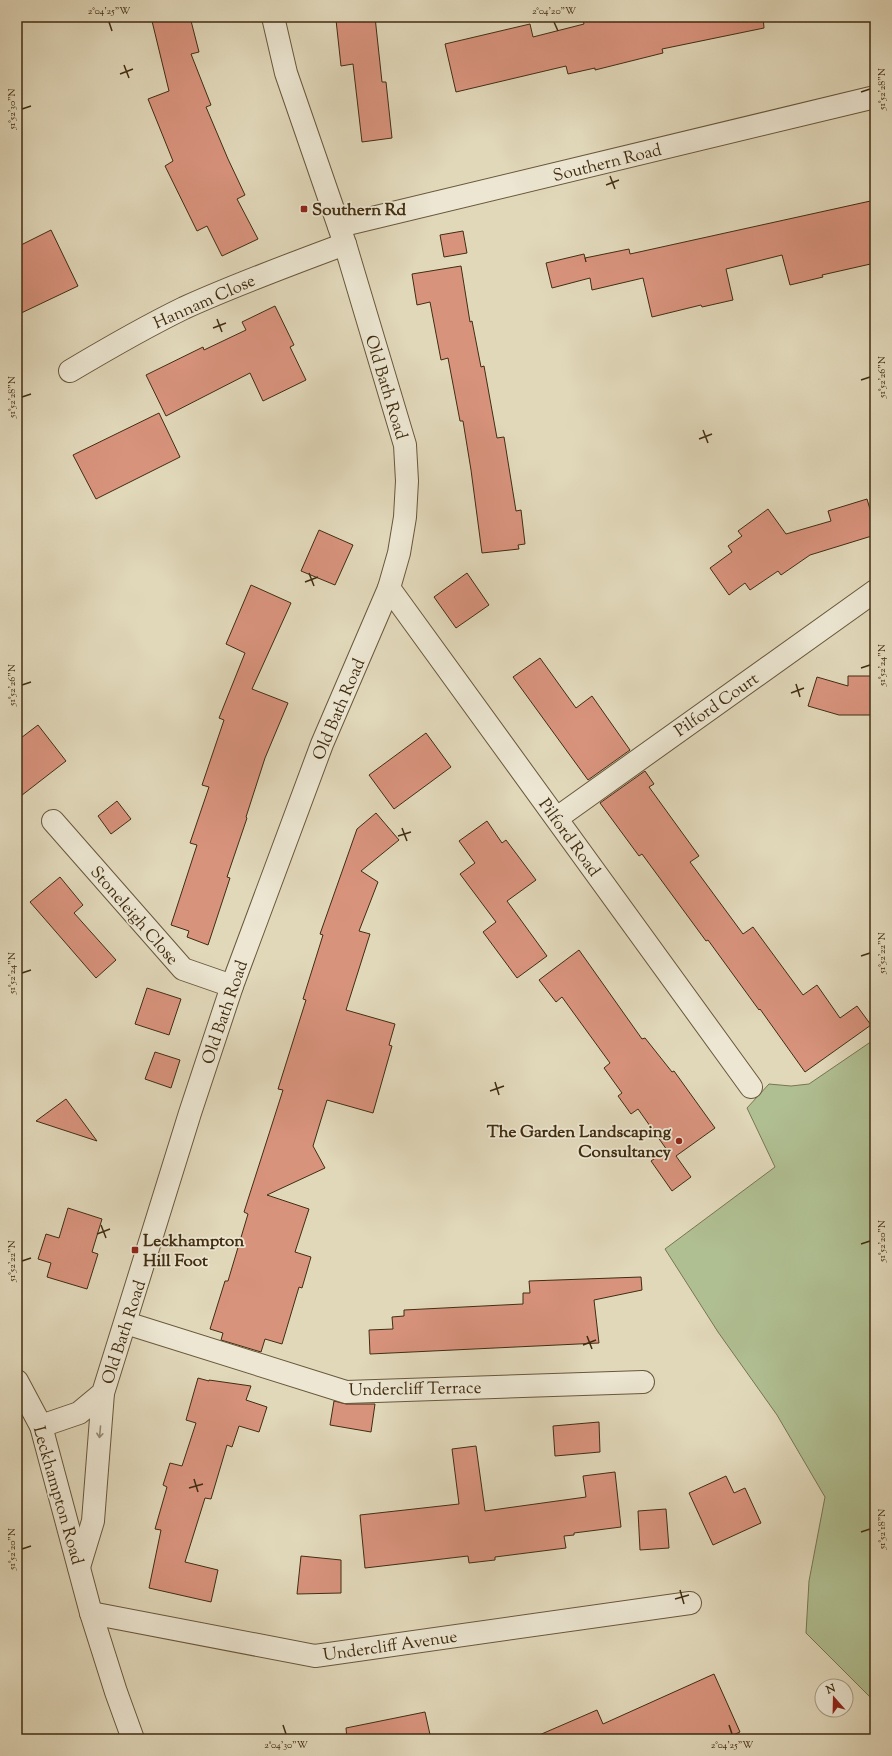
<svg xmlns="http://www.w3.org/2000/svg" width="892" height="1756" viewBox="0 0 892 1756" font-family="'Sorts Mill Goudy',serif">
  <rect width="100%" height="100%" fill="#e1d8ba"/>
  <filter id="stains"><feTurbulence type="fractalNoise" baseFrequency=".005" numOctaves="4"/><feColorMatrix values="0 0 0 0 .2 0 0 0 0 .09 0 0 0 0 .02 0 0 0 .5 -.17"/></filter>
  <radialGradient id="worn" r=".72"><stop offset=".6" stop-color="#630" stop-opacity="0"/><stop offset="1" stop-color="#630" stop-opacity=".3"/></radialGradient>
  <path fill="#b0bf92" stroke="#787652" d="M875,1039V1702L806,1633L809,1581L825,1497L777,1415L718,1332L665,1249L775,1167L747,1108L769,1084L791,1086L809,1084Z"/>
  <g fill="#d8937d" stroke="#412d11">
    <path d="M151,17H190L199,52L191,54L211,105L206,107L228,159L245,195L237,199L258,239L222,256L207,226L197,231L165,166L173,161L148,99L169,91Z"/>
    <path d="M362,17H375L382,82H386L392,138L362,142L353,64L341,66L336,20Z"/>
    <path d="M582,17H763L764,28L662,49L663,53L595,70V68L568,74L566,66L456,92L445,44L530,24L533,37L584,24Z"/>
    <path d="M875,200V263L822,275L823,277L790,285L782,255L726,269L733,300L702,307L701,305L652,317L643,278L592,290L590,278L552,288L546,263L584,254L586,262L585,258L629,249L630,254Z"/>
    <path d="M51,230L78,286L17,315V247Z"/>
    <path d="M463,231L467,253L444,257L440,235Z"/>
    <path d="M461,266L470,322L472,321L481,367L484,366L497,438L504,437L516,511L521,510L525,544L518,545L519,549L482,553L471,470L463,421H460L448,358L441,360L430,302L417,305L412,274Z"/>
    <path d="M275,306L294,345L290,347L306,380L263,401L250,373L166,416L146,375L203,347L204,350L246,330L242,322Z"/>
    <path d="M159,413L180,457L96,499L73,455Z"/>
    <path d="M867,499L875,526V535L810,555L781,575L778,571L750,590L745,583L729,595L710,568L732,552L728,546L742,536L738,531L768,509L786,534L831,521L828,511Z"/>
    <path d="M319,530L353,545L335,585L301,571Z"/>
    <path d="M467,573L489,605L456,628L434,597Z"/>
    <path d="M251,585L291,603L252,689L288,703L265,758L246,817L247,818L227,877L230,878L208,945L187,937L189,931L171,925L197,845L190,843L209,787L202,785L224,720L219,718L245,653L226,644Z"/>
    <path d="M540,658L576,708L592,696L630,750L588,780L513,677Z"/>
    <path d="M848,676H875V715H839L808,706L817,677L848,686Z"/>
    <path d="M38,725L66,761L17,799V741Z"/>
    <path d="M426,733L451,767L394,809L369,775Z"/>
    <path d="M645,771L654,784L649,787L699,856L690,862L743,934L753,927L803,995L817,985L840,1018L857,1006L871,1025L805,1072L760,1009L759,1010L708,940L706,941L642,854L639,856L600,803Z"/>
    <path d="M117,801L131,819L111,834L98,816Z"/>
    <path d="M376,813L399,840L361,871L378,882L359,931L370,934L346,1010L395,1024L389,1045L392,1046L373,1113L327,1100L313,1146L325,1168L267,1195L309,1209L295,1252L311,1257L302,1288L299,1287L282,1344L265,1339L261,1352L221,1340L223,1333L210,1329L225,1281H228L248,1214L244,1212L283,1090L278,1089L306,1000L303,999L323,935L320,934L357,829Z"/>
    <path d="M487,821L502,843L506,840L536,880L507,901L547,956L517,978L483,932L496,922L460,874L475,863L459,841Z"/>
    <path d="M60,877L83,905L74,913L116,960L96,978L30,902Z"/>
    <path d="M579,950L642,1039L645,1038L672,1072L674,1071L715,1128L676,1156L691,1177L672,1191L651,1161L667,1150L638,1109L631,1114L618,1096L622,1093L604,1068L610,1063L562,997L556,1002L539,980Z"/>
    <path d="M147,988L181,999L169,1035L135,1024Z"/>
    <path d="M155,1052L180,1060L171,1088L145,1079Z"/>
    <path d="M66,1099L97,1141L36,1121Z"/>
    <path d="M68,1208L102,1219L92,1252L98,1254L87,1289L47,1277L51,1263L38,1259L46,1234L59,1238Z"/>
    <path d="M641,1277L642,1290L594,1300L599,1343L370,1354L369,1330L393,1329L392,1317L404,1316V1310L523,1304V1293H530L529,1281Z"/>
    <path d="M198,1378L209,1381V1380L251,1386L246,1400L267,1407L259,1432L239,1426L232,1447L227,1445L211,1499L205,1498L185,1562L218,1570L211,1602L149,1588L161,1530L155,1529L167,1487L163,1485L170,1463L182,1466L196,1423L186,1420Z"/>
    <path d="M334,1401L346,1404H375L371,1432L330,1425Z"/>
    <path d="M599,1422L600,1452L555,1456L553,1426Z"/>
    <path d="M476,1446L485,1511L586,1497L583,1476L615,1472L621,1527L574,1533V1535L564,1536L566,1548L495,1557V1560L469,1563L468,1556L365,1568L360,1515L459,1504L452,1449Z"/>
    <path d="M726,1476L734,1493L745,1488L761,1523L713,1545L689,1493Z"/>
    <path d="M666,1509L669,1548L640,1550L638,1511Z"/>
    <path d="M301,1556L341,1560V1593L297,1594Z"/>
    <path d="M714,1674L740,1732L724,1739H530L597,1710L603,1724Z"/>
    <path d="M425,1712L431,1739H347L346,1728Z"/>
  </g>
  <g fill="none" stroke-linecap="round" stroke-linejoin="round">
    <defs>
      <g id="minor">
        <path d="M339,226L875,97"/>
        <path d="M70,371C107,349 145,327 184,308C237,284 291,264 345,244"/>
        <path d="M389,588L751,1087"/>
        <path d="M557,818L875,591"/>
        <path d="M53,821L183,969L232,986"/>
        <path d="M126,1323L346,1392L643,1382"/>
        <path d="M91,1613L315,1656L690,1603"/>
      </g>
      <g id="tertiary">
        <path d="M17,1381L41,1426L91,1613L116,1692L133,1739"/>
        <path d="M41,1426L79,1413L103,1393L190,1113L232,986L322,744L389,588L399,553L405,517L407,481L405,445L345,244L286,73L273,17"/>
        <path d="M79,1567L93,1521L103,1393"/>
      </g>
    </defs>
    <use href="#minor" stroke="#69583b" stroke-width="24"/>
    <use href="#tertiary" stroke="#69583b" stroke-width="24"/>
    <use href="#minor" stroke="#ece6d2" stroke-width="22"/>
    <use href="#tertiary" stroke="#ece6d2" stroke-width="22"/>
  </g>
  <defs><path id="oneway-shaft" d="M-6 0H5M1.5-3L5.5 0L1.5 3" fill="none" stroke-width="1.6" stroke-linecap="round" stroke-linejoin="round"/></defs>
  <use stroke="#968a72" href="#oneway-shaft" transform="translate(100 1432) rotate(95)"/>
  <path fill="none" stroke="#412d11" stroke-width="1.5" d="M109,22L112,31M554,22L558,31M124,65L129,78M120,74L133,69M861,92L870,89M22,109L31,106M610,176L615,189M606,185L619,180M217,319L222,332M213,328L226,323M861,380L870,377M22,397L31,394M703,430L708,443M699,439L712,434M309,573L314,586M305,582L318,577M861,668L870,665M796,684L800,697M22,685L31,682M791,693L804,688M402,828L407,841M398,836L411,832M861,956L870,953M22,973L31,970M495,1082L499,1095M490,1091L504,1086M101,1225L106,1238M97,1234L110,1229M861,1244L870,1241M22,1261L31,1258M587,1336L592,1349M583,1345L596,1340M194,1479L198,1492M189,1488L203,1484M861,1532L870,1529M22,1549L31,1546M680,1590L684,1604M675,1599L689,1595M283,1725L286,1734M729,1725L732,1734"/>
  <g fill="#8f2418" stroke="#ece6d2" stroke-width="1.5">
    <rect x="300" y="205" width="8" height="8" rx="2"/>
    <circle cx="679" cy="1141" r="4"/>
    <rect x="131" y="1246" width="8" height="8" rx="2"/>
  </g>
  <g text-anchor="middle" stroke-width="3.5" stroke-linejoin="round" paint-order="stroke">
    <g font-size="17" fill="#412d11" stroke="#ece6d2">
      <text transform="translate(607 162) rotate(-14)" y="6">Southern Road</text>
      <text transform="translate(204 301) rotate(-24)" y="6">Hannam Close</text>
      <text transform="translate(387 387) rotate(73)" y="6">Old Bath Road</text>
      <text transform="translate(716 704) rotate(-35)" y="6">Pilford Court</text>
      <text transform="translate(338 709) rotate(-67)" y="6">Old Bath Road</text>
      <text transform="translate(570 837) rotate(54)" y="6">Pilford Road</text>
      <text transform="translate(135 915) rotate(49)" y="6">Stoneleigh Close</text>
      <text transform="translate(224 1012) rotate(-71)" y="6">Old Bath Road</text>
      <text transform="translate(123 1332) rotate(-72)" y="6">Old Bath Road</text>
      <text transform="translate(415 1388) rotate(-1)" y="6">Undercliff Terrace</text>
      <text transform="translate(59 1495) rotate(74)" y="6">Leckhampton Road</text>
      <text transform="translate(390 1645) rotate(-8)" y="6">Undercliff Avenue</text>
    </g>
    <g font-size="17" font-weight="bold" fill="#412d11" stroke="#ece6d2" text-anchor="start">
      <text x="312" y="215">Southern Rd</text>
      <text x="671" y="1137" text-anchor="end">The Garden Landscaping<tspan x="671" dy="20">Consultancy</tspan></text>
      <text x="143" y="1246">Leckhampton<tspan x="143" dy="20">Hill Foot</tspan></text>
    </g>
  </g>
  <rect width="892" height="1756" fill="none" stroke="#e1d8ba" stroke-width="44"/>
  <g transform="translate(834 1698) rotate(340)"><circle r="19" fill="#ece6d2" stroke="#a89c85"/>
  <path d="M0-3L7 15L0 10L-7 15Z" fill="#8f2418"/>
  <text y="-6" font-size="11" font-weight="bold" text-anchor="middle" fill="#412d11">N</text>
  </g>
  <rect x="22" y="22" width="848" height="1712" fill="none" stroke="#412d11" stroke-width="1.5"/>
  <g font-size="10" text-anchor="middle" fill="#412d11">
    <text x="109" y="14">2°04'25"W</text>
    <text x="554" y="14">2°04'20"W</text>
    <text transform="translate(881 89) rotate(-90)" y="4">51°52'28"N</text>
    <text transform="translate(11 109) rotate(-90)" y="4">51°52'30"N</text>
    <text transform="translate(881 377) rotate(-90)" y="4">51°52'26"N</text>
    <text transform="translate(11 397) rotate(-90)" y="4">51°52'28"N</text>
    <text transform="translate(881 665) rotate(-90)" y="4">51°52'24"N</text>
    <text transform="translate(11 685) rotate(-90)" y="4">51°52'26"N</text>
    <text transform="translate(881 953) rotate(-90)" y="4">51°52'22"N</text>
    <text transform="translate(11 973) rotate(-90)" y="4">51°52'24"N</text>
    <text transform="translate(881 1241) rotate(-90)" y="4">51°52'20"N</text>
    <text transform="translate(11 1261) rotate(-90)" y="4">51°52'22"N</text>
    <text transform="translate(881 1529) rotate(-90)" y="4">51°52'18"N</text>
    <text transform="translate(11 1549) rotate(-90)" y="4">51°52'20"N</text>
    <text x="286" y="1748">2°04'30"W</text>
    <text x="732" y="1748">2°04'25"W</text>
  </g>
  <rect width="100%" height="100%" filter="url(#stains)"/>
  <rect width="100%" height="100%" fill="url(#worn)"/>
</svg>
